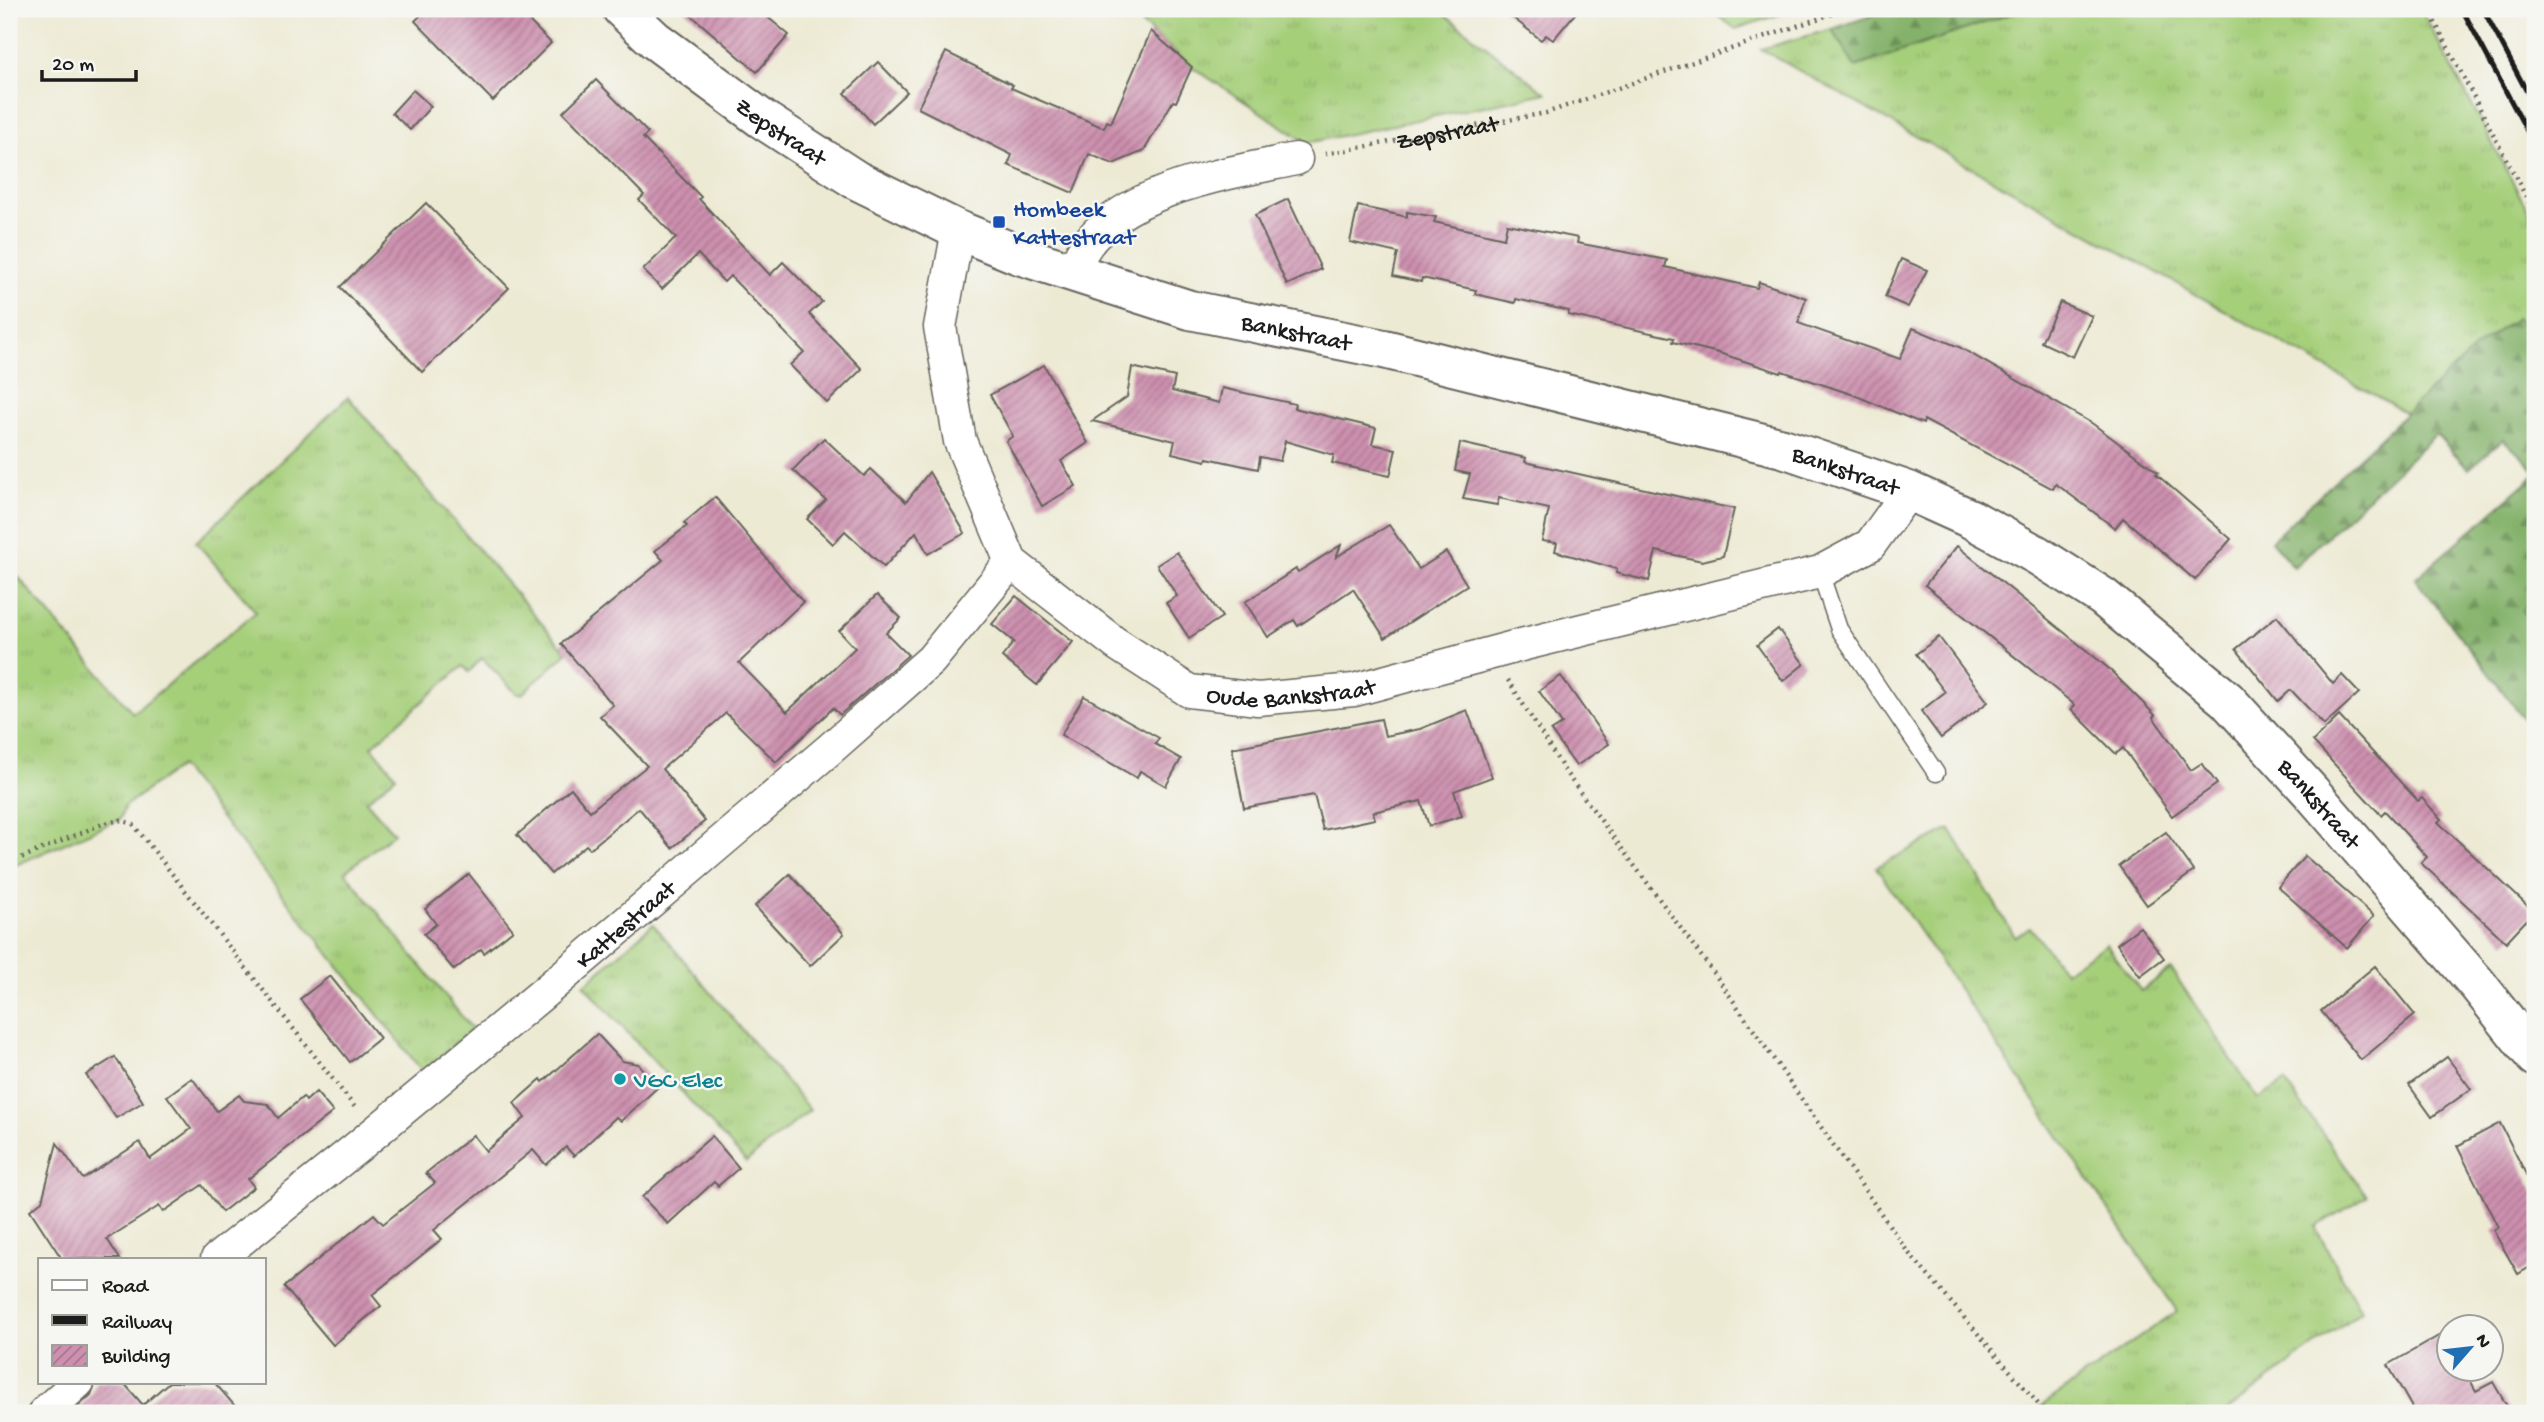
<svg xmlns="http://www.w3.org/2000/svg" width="2544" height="1422" viewBox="0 0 2544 1422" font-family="'Gochi Hand',sans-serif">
  <defs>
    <pattern id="grass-tufts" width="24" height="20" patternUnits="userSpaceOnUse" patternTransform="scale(1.75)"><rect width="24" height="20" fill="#a6cf7a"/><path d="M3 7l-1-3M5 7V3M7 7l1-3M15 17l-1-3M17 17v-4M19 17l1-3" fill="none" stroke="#8eb169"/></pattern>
    <pattern id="forest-firs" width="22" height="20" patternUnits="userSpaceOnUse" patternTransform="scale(1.75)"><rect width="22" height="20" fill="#84b26a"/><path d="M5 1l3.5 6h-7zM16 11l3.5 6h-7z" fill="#6b9056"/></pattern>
    <pattern id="building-hatch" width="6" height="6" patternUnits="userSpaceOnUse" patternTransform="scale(1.75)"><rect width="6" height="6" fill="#cd90af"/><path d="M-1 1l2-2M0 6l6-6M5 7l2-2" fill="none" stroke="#a6758e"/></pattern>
  </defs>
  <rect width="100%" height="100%" fill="#f6f6f2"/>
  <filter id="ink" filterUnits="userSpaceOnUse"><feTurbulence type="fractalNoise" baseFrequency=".0143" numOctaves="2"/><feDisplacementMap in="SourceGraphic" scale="14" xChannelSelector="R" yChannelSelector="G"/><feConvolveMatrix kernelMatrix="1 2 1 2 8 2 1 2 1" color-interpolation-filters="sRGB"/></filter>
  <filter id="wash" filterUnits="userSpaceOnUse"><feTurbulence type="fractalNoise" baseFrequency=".00686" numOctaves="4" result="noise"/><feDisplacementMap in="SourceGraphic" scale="28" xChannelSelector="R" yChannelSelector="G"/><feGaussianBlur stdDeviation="1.57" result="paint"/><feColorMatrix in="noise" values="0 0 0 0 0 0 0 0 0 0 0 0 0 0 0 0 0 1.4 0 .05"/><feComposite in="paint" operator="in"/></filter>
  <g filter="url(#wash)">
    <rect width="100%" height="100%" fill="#edead4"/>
    <g fill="url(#grass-tufts)" stroke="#61764b" stroke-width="2">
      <path d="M1125,9H1438L1546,93L1307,143L1192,67Z"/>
      <path d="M1708,9H1796L1736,29Z"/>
      <path d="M2025,9H2421L2535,224V337L2516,318L2406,413L1761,49L1832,29L1856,66Z"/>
      <path d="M348,397L567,653L522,694H517L482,658L469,672L463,666L372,746L396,776L366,801L394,833L345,872L472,1029L423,1072L180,766L125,806L120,819L9,868V566L133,713L256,612L196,542Z"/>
      <path d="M1950,829L2015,937L2030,927L2065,972L2106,944L2141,991L2171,969L2258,1099L2285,1082L2367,1196L2315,1227L2361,1311L2224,1413H2040L2037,1409L2177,1311L1876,867Z"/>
      <path d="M653,924L810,1110L746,1162L584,985Z"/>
    </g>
    <g fill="url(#forest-firs)" stroke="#506743" stroke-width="2">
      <path d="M1891,9H2025L1855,67L1832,29Z"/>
      <path d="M2516,318L2535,337V470L2503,439L2469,469L2436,434L2294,567L2271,541L2477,346Z"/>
      <path d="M2535,475V599L2523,610L2535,626V722L2529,725L2415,579Z"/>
    </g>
    <g id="blocks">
      <g fill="url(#building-hatch)">
        <path d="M427,9H517L551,43L493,101L415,21Z"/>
        <path d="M684,9H758L789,35L757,72Z"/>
        <path d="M1502,9H1579L1553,40L1546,35L1541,40Z"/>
        <path d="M1151,31L1192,67L1176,102L1173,101L1144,151L1113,164L1089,154L1073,193L1008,165L1012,155L918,108L946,52L1013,85L1011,88L1104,128L1107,121L1111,123Z"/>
        <path d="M878,62L907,92L873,124L845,93Z"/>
        <path d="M596,80L648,133L643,138L701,197L699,199L770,275L783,262L822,302L809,314L862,369L827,403L790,365L804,352L730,276L724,282L698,254L662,289L643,270L676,238L639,200L644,195L563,112Z"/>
        <path d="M413,90L431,106L410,130L392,113Z"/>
        <path d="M1288,199L1321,269L1287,285L1255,215Z"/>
        <path d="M426,203L509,288L422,372L340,287Z"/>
        <path d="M1358,206L1407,217V212L1436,217L1434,222L1504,238L1507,224L1578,238L1577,243L1667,260L1665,267L1757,288L1759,282L1806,298L1798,323L1900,359L1913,328L1959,347L2093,424L2158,472L2156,474L2231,539L2195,580L2123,518L2115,528L2056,484L2053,489L1924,420L1923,424L1854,395L1782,371L1781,373L1719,353L1673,342L1674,338L1568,315L1569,311L1516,299L1515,303L1475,294L1476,290L1422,278L1421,282L1393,276L1398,253L1350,242Z"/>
        <path d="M1901,259L1927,270L1908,307L1885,297Z"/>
        <path d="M2060,302L2092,316L2073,357L2041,342Z"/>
        <path d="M1044,365L1088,443L1061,461L1076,486L1042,506L1006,441L1013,436L990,395Z"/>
        <path d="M1132,367L1175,377L1172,391L1219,403L1222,388L1295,404L1294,408L1376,428L1372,444L1396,449L1390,476L1332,463L1334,455L1285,441L1280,461L1260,457L1258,469L1207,458L1206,461L1172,453L1175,441L1092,421L1127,397Z"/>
        <path d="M824,438L864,476L871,469L906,502L929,472L965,533L928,554L916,532L884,567L845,531L833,544L807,519L826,500L793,470Z"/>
        <path d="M1460,443L1526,458L1525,462L1734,509L1723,556L1702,561L1656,551L1649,581L1616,573L1617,569L1555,551L1557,543L1542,541L1549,509L1499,498L1497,505L1463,499L1470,474L1455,471Z"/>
        <path d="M715,497L803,602L739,663L787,712L855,648L839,631L877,595L901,618L886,633L908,655L840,715L833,708L776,762L726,713L662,769L705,821L672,848L639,808L590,849L586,845L551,874L517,835L571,788L590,811L647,766L600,716L613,705L561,644L663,560L655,551L687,526L684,523Z"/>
        <path d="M1389,525L1419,569L1446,552L1467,585L1385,638L1353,589L1298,626L1294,620L1268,637L1245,602L1296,569L1298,572L1341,545L1336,557Z"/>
        <path d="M1957,546L2107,667L2155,715L2153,717L2191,770L2202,763L2217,784L2172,816L2123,748L2116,754L2071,709L2075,705L1925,585Z"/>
        <path d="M1177,552L1222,617L1189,638L1166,603L1177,596L1157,565Z"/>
        <path d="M1016,596L1073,642L1037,685L1002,657L1014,642L992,624Z"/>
        <path d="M2277,616L2333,684L2342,675L2359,693L2324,725L2291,690L2278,701L2236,649Z"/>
        <path d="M1778,629L1804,664L1783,681L1757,645Z"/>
        <path d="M1939,637L1988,702L1941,738L1921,711L1945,692L1916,654Z"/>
        <path d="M1561,676L1609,744L1576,766L1551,731L1562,724L1539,691Z"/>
        <path d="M1084,696L1159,738L1155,744L1181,759L1166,786L1140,771L1137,778L1061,735Z"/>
        <path d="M1467,710L1492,777L1454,791L1462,816L1429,826L1421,801L1373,812L1375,819L1323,830L1314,795L1244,808L1232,748L1381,719L1385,736L1420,729Z"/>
        <path d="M2339,716L2418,801L2422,798L2441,819L2438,822L2534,912L2506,942L2421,863L2427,857L2385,811L2381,815L2313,741Z"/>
        <path d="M2166,832L2194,871L2147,905L2119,866Z"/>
        <path d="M2305,856L2374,916L2347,948L2278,887Z"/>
        <path d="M469,874L513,930L484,953L481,949L454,970L424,934L436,924L425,909Z"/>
        <path d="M790,874L844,934L810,966L755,906Z"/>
        <path d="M2140,927L2164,958L2140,976L2117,944Z"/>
        <path d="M2375,966L2415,1015L2361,1060L2321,1011Z"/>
        <path d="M330,976L380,1038L350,1062L300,999Z"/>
        <path d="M597,1034L622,1061L638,1064L658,1087L621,1121L616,1117L574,1156L566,1147L546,1165L533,1150L434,1230L442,1239L372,1295L381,1306L333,1345L284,1287L374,1214L383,1224L435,1183L426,1173L473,1135L486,1151L525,1118L514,1103L541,1079L543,1082Z"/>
        <path d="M115,1057L143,1102L116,1118L86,1075Z"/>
        <path d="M2447,1057L2471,1089L2432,1117L2409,1085Z"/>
        <path d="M192,1078L217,1111L239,1095L244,1101L268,1104L278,1118L303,1097L306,1101L316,1092L333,1112L248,1179L254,1187L222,1212L202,1185L163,1212L159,1206L107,1239L120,1259H62L30,1210L42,1201L57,1143L83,1179L140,1142L150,1159L191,1129L167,1096Z"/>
        <path d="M2500,1123L2535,1192V1264L2518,1274L2493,1230L2498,1227L2457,1146Z"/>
        <path d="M712,1136L739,1168L718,1186L714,1182L668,1224L642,1197Z"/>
        <path d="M2449,1330V1369H2464L2476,1391L2493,1382L2511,1413H2415L2388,1365Z"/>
        <path d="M96,1382H123L143,1405L169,1382H214L241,1413H71L91,1395Z"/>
      </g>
    </g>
  </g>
  <g filter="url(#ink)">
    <use href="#blocks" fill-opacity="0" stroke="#65645c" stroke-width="2"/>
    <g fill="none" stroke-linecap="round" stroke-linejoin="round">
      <defs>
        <path id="lane" d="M1820,572L1839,629L1936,773"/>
        <g id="street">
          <path id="s2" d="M958,230L940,327L960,441L1011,562L1115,643L1189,691L1258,699L1354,690L1525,644L1820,572L1870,545L1909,491"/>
          <path d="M1073,274C1094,192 1226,174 1296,159"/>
          <path id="s3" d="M217,1259L355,1149L541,995L830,749L931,660L1011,562"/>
          <path d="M44,1413L78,1382"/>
        </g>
        <g id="secondary">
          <path id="s4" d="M622,9L655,40L762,119L856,180L958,230L1019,255L1190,310L1384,349L1783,448L1909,491L1971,519L2037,555L2103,597L2227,700L2311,792L2478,985L2535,1057"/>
        </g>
      </defs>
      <use href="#lane" stroke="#65645c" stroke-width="19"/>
      <use href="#street" stroke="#65645c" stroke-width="35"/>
      <use href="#secondary" stroke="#65645c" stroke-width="42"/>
      <g stroke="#65645c" stroke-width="4.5" stroke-dasharray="2 5" stroke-linecap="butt">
        <path d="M2428,9L2535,214"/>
        <path id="s1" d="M1325,154L1546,113L1846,9"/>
        <path d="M1508,680L1566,773L1716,976L1907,1251L2046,1413"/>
        <path d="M9,863L102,824L120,820L133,824L357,1110"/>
      </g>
      <use href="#lane" stroke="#fff" stroke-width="16"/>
      <use href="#street" stroke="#fff" stroke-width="32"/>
      <use href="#secondary" stroke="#fff" stroke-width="38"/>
      <g stroke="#1c1c1c" stroke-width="5">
        <path d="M2462,9L2535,146"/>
        <path d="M2483,9L2535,107"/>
      </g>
    </g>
  </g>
  <rect fill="#1a4fb4" stroke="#f6f6f2" stroke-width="2.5" x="992" y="215" width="14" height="14" rx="3.5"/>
  <circle fill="#0f9aa8" stroke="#f6f6f2" stroke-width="2.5" cx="620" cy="1079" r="7"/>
  <g text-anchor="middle" stroke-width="5" stroke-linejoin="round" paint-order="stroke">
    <g font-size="24" fill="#1c1c1c" stroke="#f6f6f2">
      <text dy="8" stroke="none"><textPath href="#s4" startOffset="201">Zepstraat</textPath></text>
      <text dy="8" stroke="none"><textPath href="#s1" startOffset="124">Zepstraat</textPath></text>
      <text dy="8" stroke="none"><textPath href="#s4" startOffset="758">Bankstraat</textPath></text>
      <text dy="8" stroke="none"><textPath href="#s4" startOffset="1325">Bankstraat</textPath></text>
      <text dy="8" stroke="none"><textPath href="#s2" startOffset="668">Oude Bankstraat</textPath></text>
      <text dy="8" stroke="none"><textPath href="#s4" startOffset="1913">Bankstraat</textPath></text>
      <text dy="8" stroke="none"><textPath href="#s3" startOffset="528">Kattestraat</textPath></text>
    </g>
    <g font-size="24" fill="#164399" stroke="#f6f6f2" text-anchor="start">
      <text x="1013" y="216">Hombeek<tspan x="1013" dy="28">Kattestraat</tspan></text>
    </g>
    <g font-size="24" fill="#0d838f" stroke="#f6f6f2" text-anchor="start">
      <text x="634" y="1087">VGC Elec</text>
    </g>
  </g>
  <rect width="2544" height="1422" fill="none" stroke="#f6f6f2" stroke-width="35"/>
  <rect x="38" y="1258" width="228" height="126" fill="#f6f6f2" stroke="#9f9f9c" stroke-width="2"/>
  <rect x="52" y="1280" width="35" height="10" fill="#ffffff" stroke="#9f9f9c" stroke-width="2"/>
  <text x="102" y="1292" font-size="21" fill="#1c1c1c">Road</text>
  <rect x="52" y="1315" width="35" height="10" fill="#1c1c1c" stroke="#9f9f9c" stroke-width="2"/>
  <text x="102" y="1328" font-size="21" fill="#1c1c1c">Railway</text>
  <rect x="52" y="1345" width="35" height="21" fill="url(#building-hatch)" stroke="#9f9f9c" stroke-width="2"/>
  <text x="102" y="1362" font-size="21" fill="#1c1c1c">Building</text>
  <g transform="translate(2470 1348) rotate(62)"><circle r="33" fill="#f6f6f2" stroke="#9f9f9c" stroke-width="2"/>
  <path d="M0-5L12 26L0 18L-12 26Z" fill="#1f6fb2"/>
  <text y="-10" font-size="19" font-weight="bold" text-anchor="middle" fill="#1c1c1c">N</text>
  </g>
  <path d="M42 70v10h94v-10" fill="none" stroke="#1c1c1c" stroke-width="3.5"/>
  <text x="52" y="70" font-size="21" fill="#1c1c1c" stroke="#f6f6f2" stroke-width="5" paint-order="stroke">20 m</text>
</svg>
